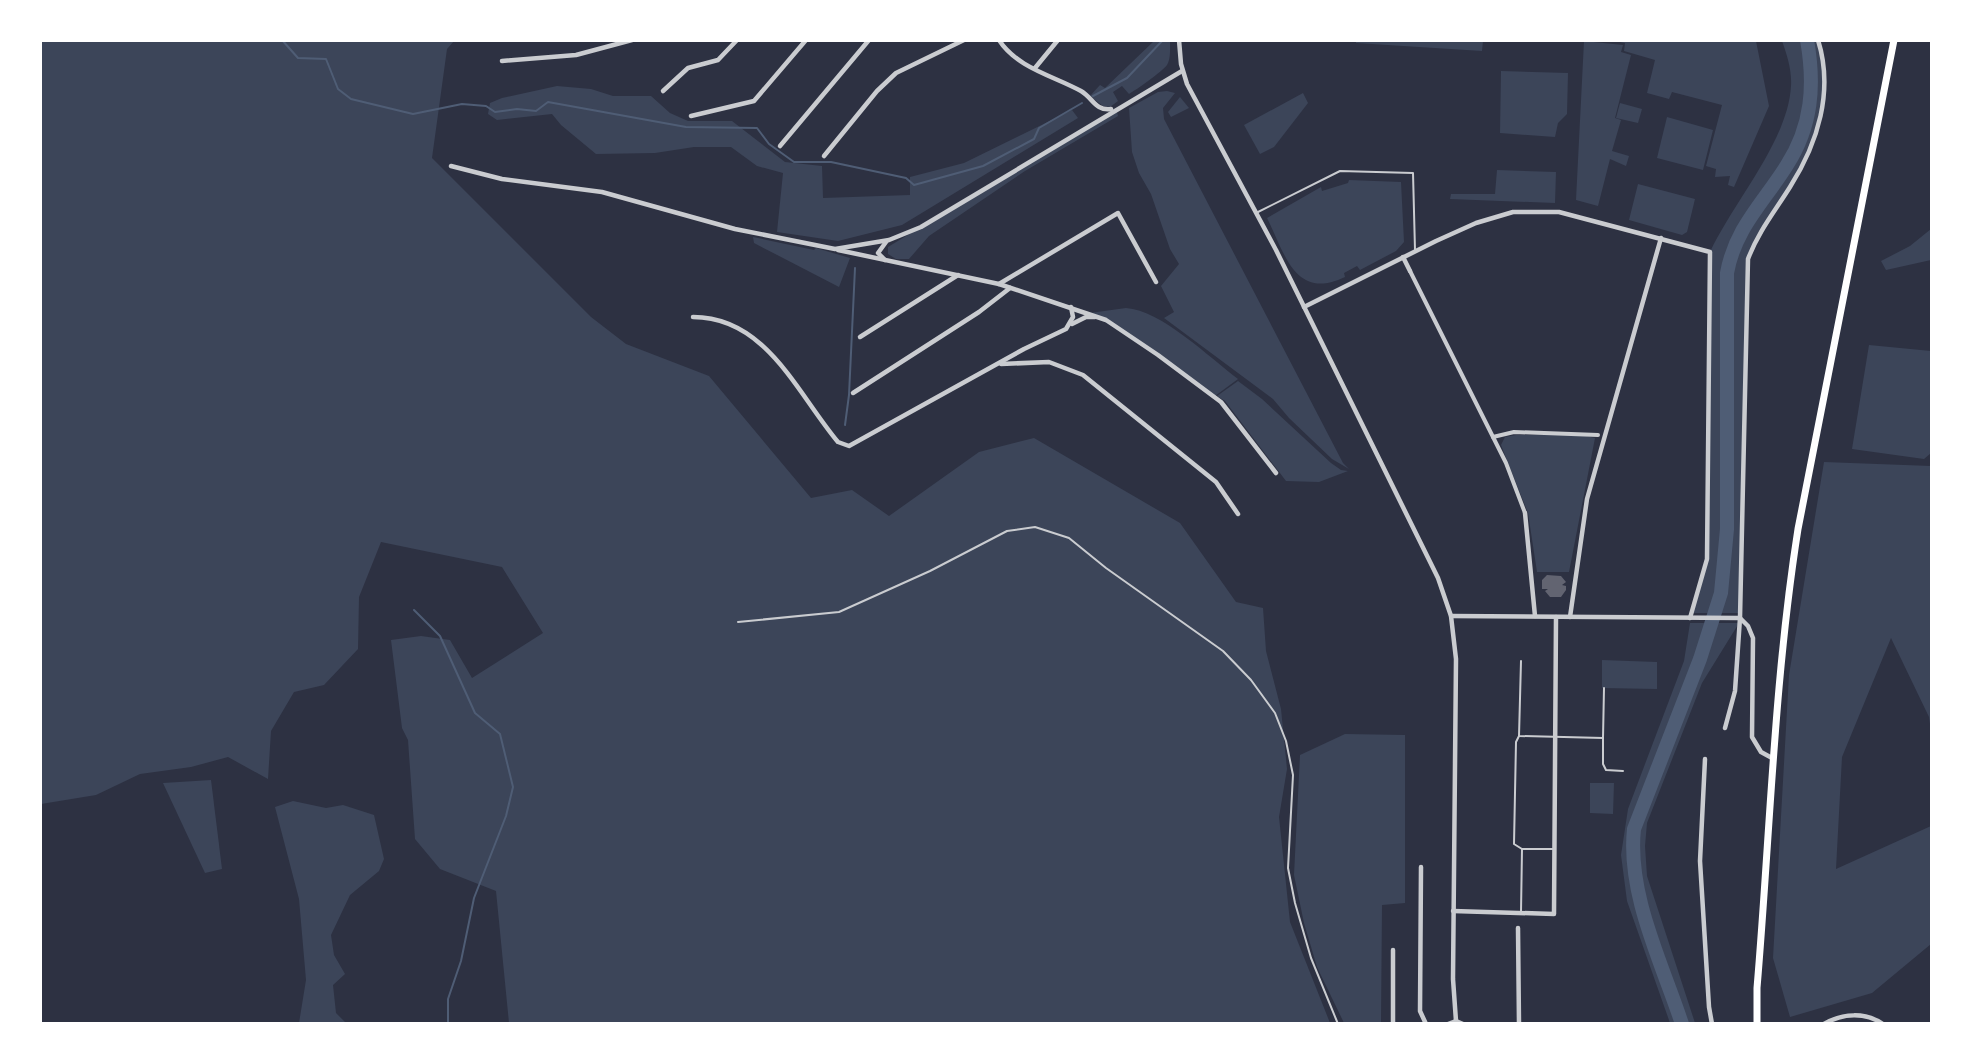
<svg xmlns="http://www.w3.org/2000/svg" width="1972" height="1064" viewBox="0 0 1972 1064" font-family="Mulish,sans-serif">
  <rect width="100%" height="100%" fill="#2d3142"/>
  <g fill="#3c4559">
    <path d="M41,41H454L447,49L432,158L591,317L626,344L709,376L811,498L852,490L889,516L979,452L1034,438L1180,523L1236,602L1263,608L1266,651L1281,709L1287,769L1279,817L1290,922L1330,1023H509L496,891L440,869L415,839L408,740L402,728L391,640L421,636L450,640L472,678L543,633L502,567L381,542L359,597L358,649L324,685L294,692L271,731L268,779L228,757L191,767L140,774L96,795L41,804Z"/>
    <path d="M1154,41H1170C1170,47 1171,59 1167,65C1163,71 1136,90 1129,94L1122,86L1113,92L1118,101L1110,107L1103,106L1090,96L1100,85L1105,88Z"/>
    <path d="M1356,41V40L1483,41L1482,51L1356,43Z"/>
    <path d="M1584,41L1623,45L1621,52L1631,55L1615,118L1621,120L1612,151L1629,156L1626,166L1610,159L1598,206L1576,200Z"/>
    <path d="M1615,41H1756L1769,106L1734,187L1728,185L1730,176L1715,177L1716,169L1706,166L1722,105L1672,92L1669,99L1647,93L1655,60L1624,51L1625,43Z"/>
    <path d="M1782,41H1818L1822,52L1824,109L1808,155L1748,259L1740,613H1692L1707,559L1710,252C1734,201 1788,141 1791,86C1792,70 1787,55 1782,41Z"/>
    <path d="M1501,71L1568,73L1567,114L1558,123L1555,137L1500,133Z"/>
    <path d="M557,86L591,89L613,96H651L670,113L688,121H732L785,162L822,166L823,198L910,195V177L964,163L1072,110L1078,118L902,225L838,241L777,232L783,173L757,166L731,147H694L655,153L596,154L561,125L552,114L497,120L488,114L490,103L502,98Z"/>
    <path d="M1167,91L1175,93L1163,108L1164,119L1343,463L1349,469L1332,459L1289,418L1273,399L1164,318L1174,312L1161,286L1179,264L1170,249L1151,194L1139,173L1132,152L1129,108L1158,92Z"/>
    <path d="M1303,93L1308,103L1274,147L1260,154L1244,125Z"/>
    <path d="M1180,97L1189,108L1171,117L1168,112Z"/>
    <path d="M1620,103L1642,109L1638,123L1616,118Z"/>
    <path d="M1116,108L1118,116L1025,171L929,236L909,259H896L888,254V247Z"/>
    <path d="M1667,117L1713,130L1703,170L1657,158Z"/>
    <path d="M1497,170L1556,172L1555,203L1450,199L1451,194H1495Z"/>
    <path d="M1349,180L1401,182L1404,242L1396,251L1360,270L1357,266L1344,273L1345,277C1295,301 1285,254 1267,218L1321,187L1322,191L1348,183Z"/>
    <path d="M1638,184L1695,199L1687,232L1682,235L1629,220Z"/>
    <path d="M1931,229V260L1886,270L1881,261L1910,246Z"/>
    <path d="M753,237L814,250L816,248L850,258L839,287L754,243Z"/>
    <path d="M1126,308C1161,310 1210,358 1238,379L1215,396L1158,355L1090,313Z"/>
    <path d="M1869,345L1931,351V453L1924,459L1852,449Z"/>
    <path d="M1238,381L1262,399L1331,463L1341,470L1348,471L1319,482L1286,481L1225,401L1217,396Z"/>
    <path d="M1516,435H1582L1595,438L1569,572H1537L1528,513L1501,445L1505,437Z"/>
    <path d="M1824,462L1931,466V731L1929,717L1891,638L1842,757L1836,869L1931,826V944L1872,993L1790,1017L1773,958L1789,675Z"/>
    <path d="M1690,623H1739L1702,683L1647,823L1645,846L1647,876L1695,1023H1670L1627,901L1621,855L1628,809L1684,661Z"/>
    <path d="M1602,660L1657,662V689L1602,688Z"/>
    <path d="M1345,734L1405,735V903L1382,905L1381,1023H1344L1317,967L1304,923L1294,875L1300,755Z"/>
    <path d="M211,780L222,869L205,873L163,783Z"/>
    <path d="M1590,783H1614L1613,814L1590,813Z"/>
    <path d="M293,801L326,808L343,805L374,815L384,859L379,871L350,895L331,935L334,955L345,974L333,985L336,1013L346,1023H299L306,980L299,899L275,807Z"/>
  </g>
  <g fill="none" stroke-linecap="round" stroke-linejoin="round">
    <g stroke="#4f5d75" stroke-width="2">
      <path d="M282,40L298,58L326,59L338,89L351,99L413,114L462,104L486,106L495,112L517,109L536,111L548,102L686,127L757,128L769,144L794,162H831L906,178L914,185L983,166L1034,139L1039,128L1082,103"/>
      <path d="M1093,96L1127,78L1163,40"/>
      <path d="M845,425L849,395L855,268"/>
      <path d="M414,610L440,636L475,713L500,734L513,787L506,816L474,898L461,961L448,999V1024"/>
    </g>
    <path stroke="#4f5d75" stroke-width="14" d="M1682,1024C1662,963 1627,894 1634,829L1700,659L1721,593L1727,529V273C1735,228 1764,202 1787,165C1812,126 1815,85 1807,40"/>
  </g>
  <path fill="#626471" d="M1547,575L1561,576L1566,582L1562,585L1566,586V590L1561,597H1550L1545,591L1548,589H1542V580Z"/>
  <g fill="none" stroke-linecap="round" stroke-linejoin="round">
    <g stroke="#caccd0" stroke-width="2">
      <path d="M1256,213L1340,171L1413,173L1415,250"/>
      <path d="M738,622L839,612L930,571L1007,531L1035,527L1069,538L1106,568L1223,651L1251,680L1275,713L1286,741L1293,775L1288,868L1295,903L1311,958L1338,1024"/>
      <path d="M1521,661L1519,736L1603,738L1604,688"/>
      <path d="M1519,736L1516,742L1514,844L1522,849"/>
      <path d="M1603,738V764L1606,770L1623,771"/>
      <path d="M1521,912L1522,849H1555"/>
    </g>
    <g stroke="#caccd0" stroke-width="4">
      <path d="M1410,271L1506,463L1525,513"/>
      <path d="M1493,437L1514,432L1598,435"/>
    </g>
    <g stroke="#caccd0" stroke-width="4.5">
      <path d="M999,40C1017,68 1054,76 1081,91C1093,98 1095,111 1111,109"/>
      <path d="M1179,40L1181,64L1187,84L1276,250L1438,578L1451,616L1456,659L1453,979L1456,1021"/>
      <path d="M502,61L576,55L632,40"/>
      <path d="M1035,68L1058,40"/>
      <path d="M663,91L688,68L718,60L737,40"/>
      <path d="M691,116L754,101L806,40"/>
      <path d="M780,146L869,40"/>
      <path d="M824,156L877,91L896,73L964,40"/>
      <path d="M451,166L502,179L602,192L735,229L835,249L889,240L921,227L1182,71"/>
      <path d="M838,250L999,284L1106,320L1158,355L1221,402L1276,473"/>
      <path d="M1403,257L1410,271"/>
      <path d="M885,260L878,253L886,242"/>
      <path d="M999,284L1118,213L1156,282"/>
      <path d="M1304,307L1436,241L1476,223L1513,212H1559L1710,252L1707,559L1690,618"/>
      <path d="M693,317C766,317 797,393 838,442L849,446L1024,349L1066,329L1073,317L1071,307"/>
      <path d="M1072,324L1086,317H1095"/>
      <path d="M860,337L958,275"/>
      <path d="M1001,364L1049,362L1083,375L1216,482L1238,514"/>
      <path d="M853,393L979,312L1010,288"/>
      <path d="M1525,513L1535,616"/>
      <path d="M1451,616L1740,618"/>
      <path d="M1570,617L1587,499L1661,238"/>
      <path d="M1740,618L1748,626L1753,638L1752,737L1761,752L1772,758"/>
      <path d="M1725,728L1735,691L1740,618L1748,259C1758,232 1775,211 1790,187C1818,143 1834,91 1818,40"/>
      <path d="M1705,759L1700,861L1709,1007L1712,1024"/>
      <path d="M1421,867L1420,1011L1426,1024"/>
      <path d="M1453,911L1554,914L1556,617"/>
      <path d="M1518,928L1519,1024"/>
      <path d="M1393,1024V950"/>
      <path d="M1448,1024L1456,1021L1463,1024"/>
      <path d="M1824,1024C1843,1013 1865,1012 1883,1024"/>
    </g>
    <path stroke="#fff" stroke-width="7" d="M1757,1024V988C1770,835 1774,681 1798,529L1894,40"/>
  </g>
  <rect width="1972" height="1064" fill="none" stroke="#ffffff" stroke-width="84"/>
</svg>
